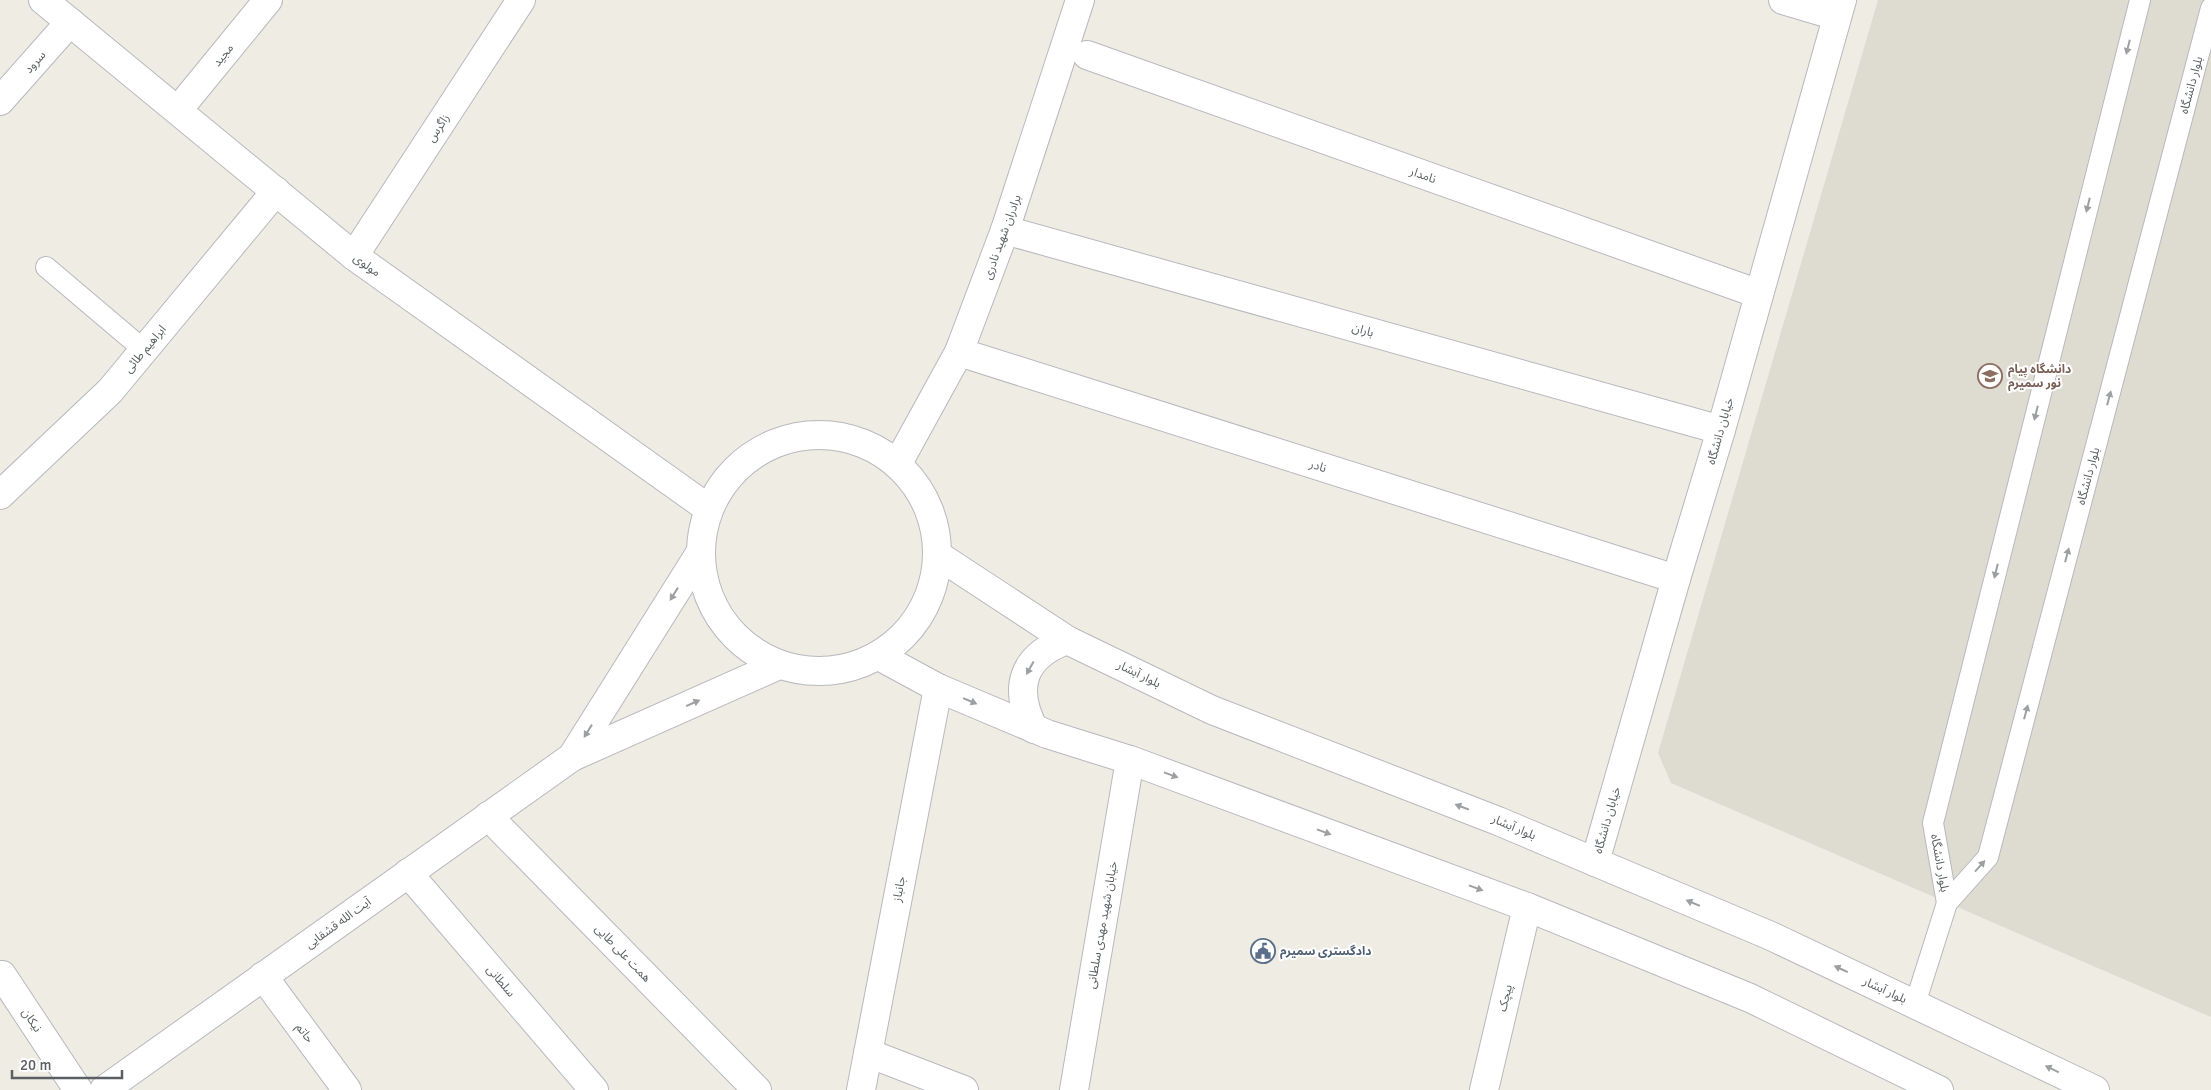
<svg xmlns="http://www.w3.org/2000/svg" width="2211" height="1090" viewBox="0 0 2211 1090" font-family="Signika,'Noto Sans Arabic',sans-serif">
  <rect width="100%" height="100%" fill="#eeece3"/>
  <path fill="#dedbd1" d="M1878,0H2211V1017L1671,783L1658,753Z"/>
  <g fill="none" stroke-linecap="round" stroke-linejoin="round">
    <defs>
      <g id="service">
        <path d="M46,267L144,350"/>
        <path d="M1947,903L1933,823L2140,0"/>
        <path d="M1915,1004L1947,903L1988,857L2211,8"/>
      </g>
      <g id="minor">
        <path d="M1783,0L1837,16"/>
        <path d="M1087,55L1759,294"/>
        <path d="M0,101L70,22"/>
        <path d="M178,110L268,0"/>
        <path d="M1005,230L1721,430"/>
        <path d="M354,256L521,0"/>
        <path d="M959,352L1676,579"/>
        <path d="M0,495L110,391L276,191"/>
        <path d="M488,816L757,1090"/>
        <path d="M1595,862L1676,579L1721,430L1842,0"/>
        <path d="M408,873L594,1090"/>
        <path d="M2,975L78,1090"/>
        <path d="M263,976L347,1090"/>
        <path d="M868,1053L964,1090"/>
        <path d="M861,1090L938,688"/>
        <path d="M1074,1090L1130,760"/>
        <path d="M1484,1090L1527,907"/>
      </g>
      <g id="tertiary">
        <path d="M43,0L354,256L709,509"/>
        <circle cx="819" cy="553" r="118"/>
        <path d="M898,463L959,352L1005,230L1080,0"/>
        <path d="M700,553L572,757L779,665"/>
        <path d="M939,556L1067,640L1212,710L1498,821L1771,936L2095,1090"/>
        <path d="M879,656L938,688L1047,734L1130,760L1527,907L1750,998L1939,1090"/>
        <path d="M1034,729C1012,687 1023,656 1067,640"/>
        <path d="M104,1090L572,757"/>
      </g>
    </defs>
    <use href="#service" stroke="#b6b9be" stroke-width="22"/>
    <use href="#minor" stroke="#b6b9be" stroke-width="30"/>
    <use href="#tertiary" stroke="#b6b9be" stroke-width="30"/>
    <use href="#service" stroke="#fff" stroke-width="20"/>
    <use href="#minor" stroke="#fff" stroke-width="28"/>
    <use href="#tertiary" stroke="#fff" stroke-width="28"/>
  </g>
  <defs><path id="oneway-solid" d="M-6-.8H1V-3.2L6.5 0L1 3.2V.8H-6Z" transform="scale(1.25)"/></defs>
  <g fill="#9d9fa2">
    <use href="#oneway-solid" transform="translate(2128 47) rotate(104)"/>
    <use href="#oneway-solid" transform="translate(2088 205) rotate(104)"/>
    <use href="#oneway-solid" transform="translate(2109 398) rotate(-75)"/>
    <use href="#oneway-solid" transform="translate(2036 413) rotate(104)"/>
    <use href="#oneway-solid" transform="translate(2067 555) rotate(-75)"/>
    <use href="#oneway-solid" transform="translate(1996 571) rotate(104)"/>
    <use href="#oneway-solid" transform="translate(674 594) rotate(122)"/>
    <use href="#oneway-solid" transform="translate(1030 668) rotate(119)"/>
    <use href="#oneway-solid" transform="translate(970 701) rotate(23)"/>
    <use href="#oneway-solid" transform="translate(693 703) rotate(-24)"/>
    <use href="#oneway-solid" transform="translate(2026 712) rotate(-75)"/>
    <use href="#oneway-solid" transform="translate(588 731) rotate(122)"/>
    <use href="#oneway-solid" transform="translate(1171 775) rotate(20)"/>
    <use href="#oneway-solid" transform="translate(1462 807) rotate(-159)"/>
    <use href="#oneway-solid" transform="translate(1324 832) rotate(20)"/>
    <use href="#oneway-solid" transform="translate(1980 866) rotate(-48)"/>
    <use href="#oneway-solid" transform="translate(1476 888) rotate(20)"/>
    <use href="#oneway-solid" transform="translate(1693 903) rotate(-157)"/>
    <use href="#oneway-solid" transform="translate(1841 969) rotate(-155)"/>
    <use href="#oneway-solid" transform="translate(2052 1069) rotate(-154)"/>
  </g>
  <defs>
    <symbol id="university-ring" viewBox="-11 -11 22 22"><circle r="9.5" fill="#fff" stroke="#8d6e63" stroke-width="1.5"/><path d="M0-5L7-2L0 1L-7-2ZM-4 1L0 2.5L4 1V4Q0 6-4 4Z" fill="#8d6e63"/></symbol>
    <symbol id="civic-ring" viewBox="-11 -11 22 22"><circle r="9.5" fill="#fff" stroke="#5c6f8a" stroke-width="1.5"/><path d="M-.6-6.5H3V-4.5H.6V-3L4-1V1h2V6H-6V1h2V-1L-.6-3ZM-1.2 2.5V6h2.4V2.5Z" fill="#5c6f8a"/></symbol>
  </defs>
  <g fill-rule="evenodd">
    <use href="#university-ring" x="1976" y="362" width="28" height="28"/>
    <use href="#civic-ring" x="1249" y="937" width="28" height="28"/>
  </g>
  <g text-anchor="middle" stroke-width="4" stroke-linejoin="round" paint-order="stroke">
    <g font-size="12" fill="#5b5f64" stroke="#fff">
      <text transform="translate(223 55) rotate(-51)" y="4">مجید</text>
      <text transform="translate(35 62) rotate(-48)" y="4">سرود</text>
      <text transform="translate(2191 85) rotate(-75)" y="4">بلوار دانشگاه</text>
      <text transform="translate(438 128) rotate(-57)" y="4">زاگرس</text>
      <text transform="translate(1423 175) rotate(20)" y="4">نامدار</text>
      <text transform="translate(1002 237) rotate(-70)" y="4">برادران شهید نادری</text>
      <text transform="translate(367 265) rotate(36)" y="4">مولوی</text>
      <text transform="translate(1363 330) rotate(16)" y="4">باران</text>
      <text transform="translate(145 349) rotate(-50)" y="4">ابراهیم طائی</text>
      <text transform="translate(1720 431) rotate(-74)" y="4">خیابان دانشگاه</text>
      <text transform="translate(1318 466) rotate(18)" y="4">نادر</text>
      <text transform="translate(2088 476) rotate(-75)" y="4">بلوار دانشگاه</text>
      <text transform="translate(1139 674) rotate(26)" y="4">بلوار آبشار</text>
      <text transform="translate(1607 820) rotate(-74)" y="4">خیابان دانشگاه</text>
      <text transform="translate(1514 827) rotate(23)" y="4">بلوار آبشار</text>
      <text transform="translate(1940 863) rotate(80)" y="4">بلوار دانشگاه</text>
      <text transform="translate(899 889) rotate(-79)" y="4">جانباز</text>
      <text transform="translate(338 923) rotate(-36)" y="4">آیت الله قشقایی</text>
      <text transform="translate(1102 925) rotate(-80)" y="4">خیابان شهید مهدی سلطانی</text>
      <text transform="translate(623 953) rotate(46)" y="4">همت علی طایی</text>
      <text transform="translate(501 981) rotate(50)" y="4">سلطانی</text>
      <text transform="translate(1885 990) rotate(25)" y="4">بلوار آبشار</text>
      <text transform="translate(1505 998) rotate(-77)" y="4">پیچک</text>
      <text transform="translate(32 1020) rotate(56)" y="4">نیکان</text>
      <text transform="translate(305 1033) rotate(54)" y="4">حاتم</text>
    </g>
    <g font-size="12" font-weight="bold" fill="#785e54" stroke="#fff" text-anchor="start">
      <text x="2008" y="373">دانشگاه پیام<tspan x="2008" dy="14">نور سمیرم</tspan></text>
    </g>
    <g font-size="12" font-weight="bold" fill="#4e5e75" stroke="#fff" text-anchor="start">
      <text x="1280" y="955">دادگستری سمیرم</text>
    </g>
  </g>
  <path d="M12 1070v8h110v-8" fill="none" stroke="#5b5f64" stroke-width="2.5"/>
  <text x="20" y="1070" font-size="15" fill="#5b5f64" stroke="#ffffff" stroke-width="4" paint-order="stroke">20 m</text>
</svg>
